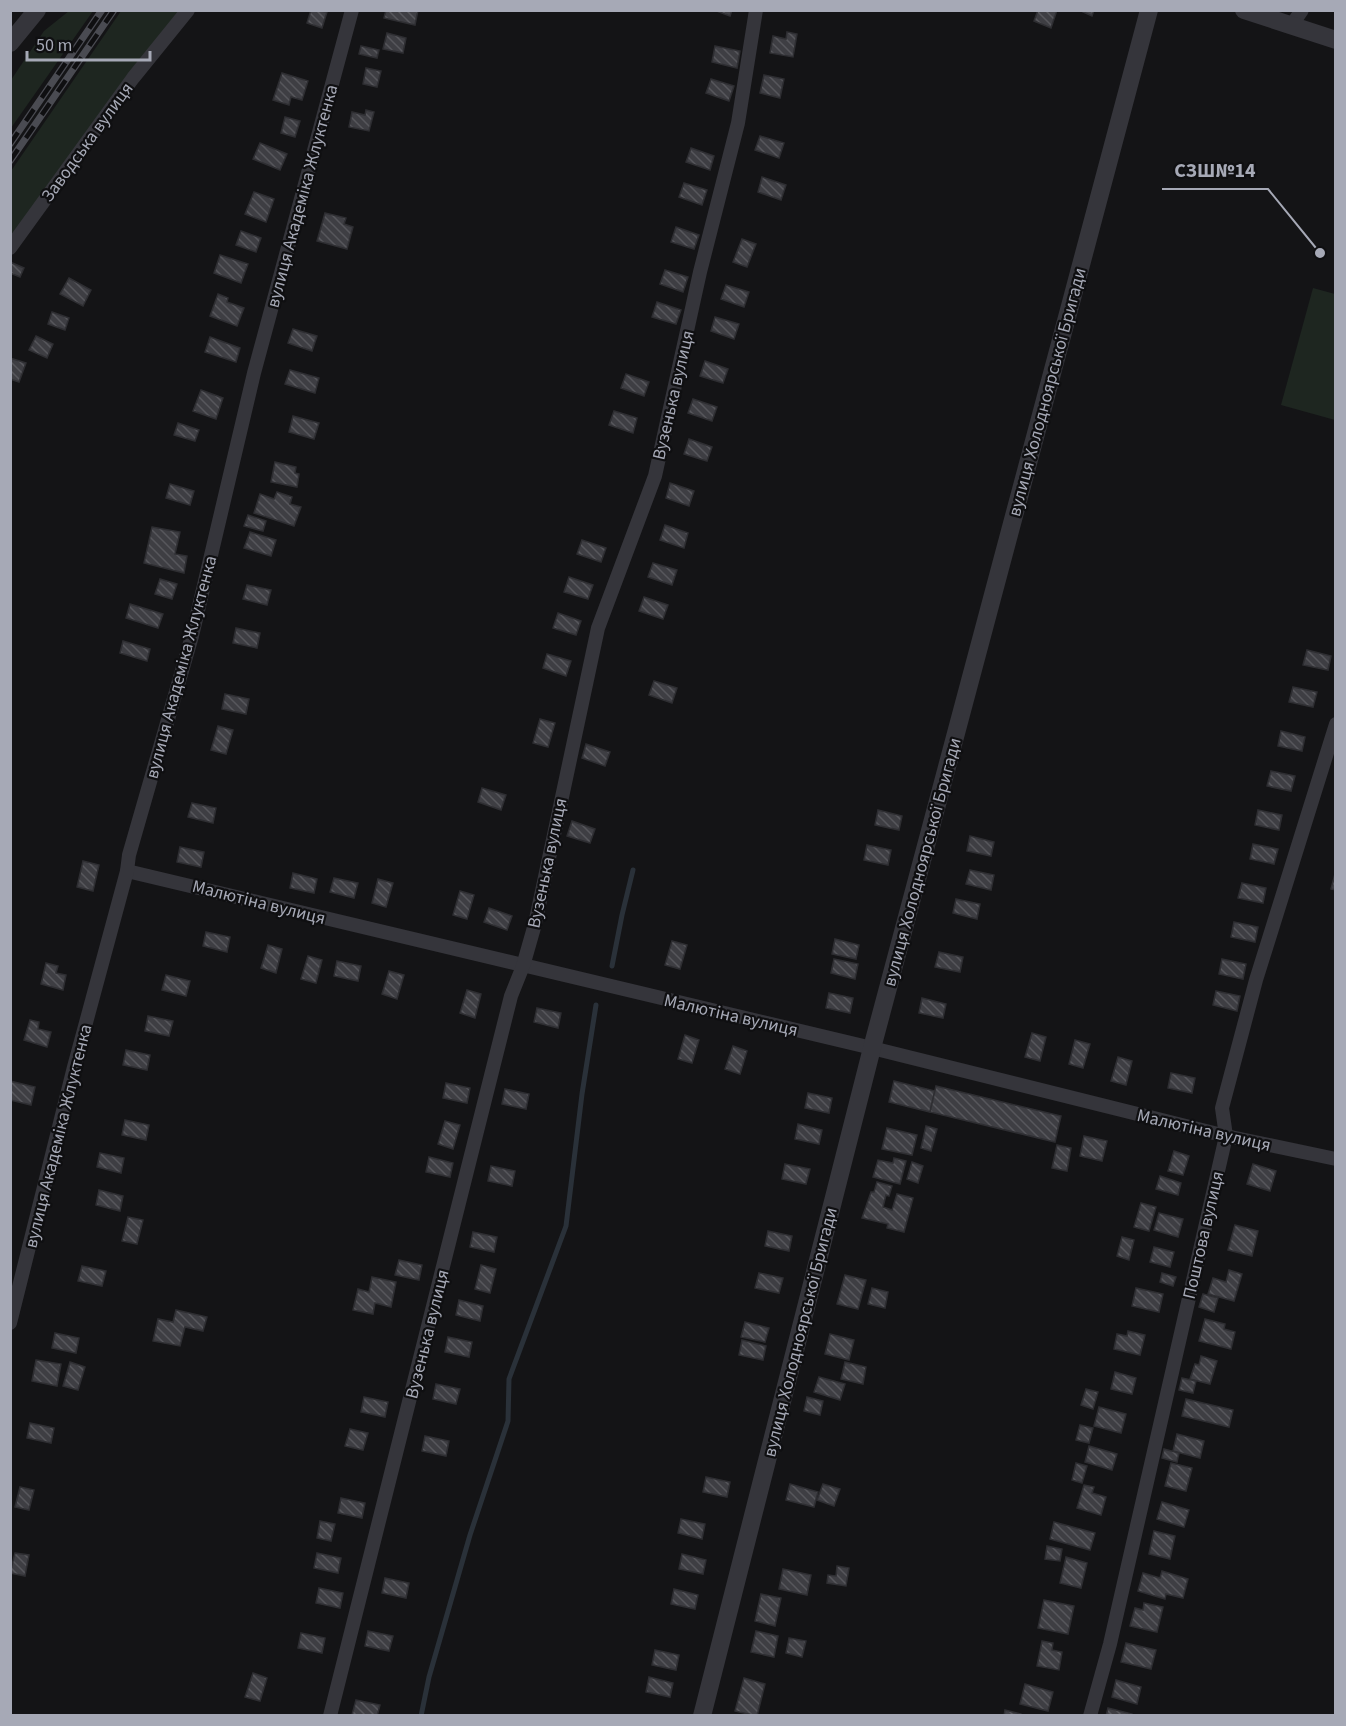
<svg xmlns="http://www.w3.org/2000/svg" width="1346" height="1726" viewBox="0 0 1346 1726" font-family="'Source Sans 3',sans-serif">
  <defs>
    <pattern id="building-back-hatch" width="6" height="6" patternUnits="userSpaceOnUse" patternTransform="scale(1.5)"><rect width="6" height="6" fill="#3e3e43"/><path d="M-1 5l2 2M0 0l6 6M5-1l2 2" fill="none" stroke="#57575c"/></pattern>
  </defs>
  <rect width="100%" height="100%" fill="#141416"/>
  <g fill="#1e2620">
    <path d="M69,11H93L11,128V80L44,31Z"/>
    <path d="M121,11H182L11,244V171Z"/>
    <path d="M1313,288L1335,294V420L1281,405Z"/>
  </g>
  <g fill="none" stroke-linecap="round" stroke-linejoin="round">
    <g stroke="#2a3139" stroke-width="5">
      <path d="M612,966L622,915L633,870"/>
      <path d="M421,1716L429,1677L470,1535L508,1421L509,1379L566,1226L582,1094L596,1005"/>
    </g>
  </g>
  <g fill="url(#building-back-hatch)" stroke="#2e2e32" stroke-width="1.5">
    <path d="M311,10L327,12L322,28L307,23Z"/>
    <path d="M386,10H418L415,25L384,18Z"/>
    <path d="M714,10H732L730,16Z"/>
    <path d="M1038,10H1057L1051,28L1034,21Z"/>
    <path d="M1079,10H1094L1092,16Z"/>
    <path d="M787,32L797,34L793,57L770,53L773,36L786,39Z"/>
    <path d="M387,33L406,38L403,53L383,49Z"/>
    <path d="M361,46L379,50L377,58L359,54Z"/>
    <path d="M715,46L740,51L737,68L712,62Z"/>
    <path d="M366,68L381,71L377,87L363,84Z"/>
    <path d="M282,73L308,81L302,100L291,97L289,105L273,100Z"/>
    <path d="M764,75L784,79L780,98L760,93Z"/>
    <path d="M711,79L734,86L729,101L706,93Z"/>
    <path d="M366,110L374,112L369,131L349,127L352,112L365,115Z"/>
    <path d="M285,117L300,121L295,137L281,133Z"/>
    <path d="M760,136L784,143L779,158L755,150Z"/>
    <path d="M260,143L287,154L280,170L253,159Z"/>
    <path d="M691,148L714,156L710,170L686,162Z"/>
    <path d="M762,177L786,185L781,200L758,192Z"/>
    <path d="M684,183L707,190L702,205L679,197Z"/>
    <path d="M254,192L274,199L266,222L245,214Z"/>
    <path d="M325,213L346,218L344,224L353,227L347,249L317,241Z"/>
    <path d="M676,227L699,235L694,249L671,242Z"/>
    <path d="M241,231L261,238L256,252L236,245Z"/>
    <path d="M742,239L756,244L747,267L733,262Z"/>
    <path d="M220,255L248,264L241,283L214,273Z"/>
    <path d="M10,262L24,268L20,277L10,273Z"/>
    <path d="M665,270L688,277L683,292L660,284Z"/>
    <path d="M69,278L91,290L83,306L60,294Z"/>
    <path d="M726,285L749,292L744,307L721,299Z"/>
    <path d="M218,294L228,298L227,302L244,308L237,326L210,316Z"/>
    <path d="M657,302L681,310L676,324L652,317Z"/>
    <path d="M52,312L69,318L65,330L48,324Z"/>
    <path d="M715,317L739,324L734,339L711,331Z"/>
    <path d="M293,329L317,336L312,351L288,343Z"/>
    <path d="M36,336L53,344L47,358L29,350Z"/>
    <path d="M210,337L240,348L236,362L205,352Z"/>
    <path d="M10,358L26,363L19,382L10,379Z"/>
    <path d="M705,361L728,369L723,383L700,376Z"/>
    <path d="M290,370L319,378L315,393L285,384Z"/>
    <path d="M626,374L649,382L644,396L621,388Z"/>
    <path d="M201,390L223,398L216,419L193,411Z"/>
    <path d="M693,399L717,407L712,421L688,413Z"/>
    <path d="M614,411L637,418L633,433L609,425Z"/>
    <path d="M293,416L319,423L314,439L289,432Z"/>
    <path d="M178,423L199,430L195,441L174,435Z"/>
    <path d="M689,439L712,447L707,461L684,454Z"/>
    <path d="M275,462L296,467L295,473L299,474L297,487L271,482Z"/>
    <path d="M670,483L694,491L689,506L666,498Z"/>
    <path d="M170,484L194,491L190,505L166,498Z"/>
    <path d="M277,492L292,497L290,504L301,507L294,526L254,513L260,494L274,499Z"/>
    <path d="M248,515L266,521L263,531L244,526Z"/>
    <path d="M665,525L688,533L684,548L660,540Z"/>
    <path d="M152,527L180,532L175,554L187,556L184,573L144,563Z"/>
    <path d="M250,532L276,540L271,556L244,548Z"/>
    <path d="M582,540L606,548L601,562L577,554Z"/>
    <path d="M653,563L677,570L672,585L648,577Z"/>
    <path d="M569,577L593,585L588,599L564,592Z"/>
    <path d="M160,579L177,584L172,599L155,594Z"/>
    <path d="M247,585L271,590L267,605L243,599Z"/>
    <path d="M644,597L668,605L663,619L639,611Z"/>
    <path d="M130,604L163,614L158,628L126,618Z"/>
    <path d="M558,613L581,621L576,635L553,628Z"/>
    <path d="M236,628L260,633L257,648L233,643Z"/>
    <path d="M123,641L150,649L147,661L120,653Z"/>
    <path d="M1307,650L1331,656L1328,670L1303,665Z"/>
    <path d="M547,654L571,661L566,676L543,668Z"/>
    <path d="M654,681L677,688L672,703L649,695Z"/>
    <path d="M1293,687L1317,692L1313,707L1289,702Z"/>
    <path d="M225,694L249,699L246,714L222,709Z"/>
    <path d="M540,719L555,723L548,747L533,743Z"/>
    <path d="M218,726L233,730L226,754L211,750Z"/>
    <path d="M1281,731L1305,737L1302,751L1278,746Z"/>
    <path d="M586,744L610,752L605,766L582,758Z"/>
    <path d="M1271,771L1295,776L1291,791L1267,786Z"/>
    <path d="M482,788L506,795L501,810L478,802Z"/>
    <path d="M192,803L216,808L213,823L188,817Z"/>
    <path d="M878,810L902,816L899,830L875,825Z"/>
    <path d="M1258,810L1282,815L1279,830L1255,825Z"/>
    <path d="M572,821L595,829L590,843L567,836Z"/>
    <path d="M970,836L994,842L991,856L967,851Z"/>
    <path d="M1253,844L1278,849L1274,864L1250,859Z"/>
    <path d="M867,845L891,850L888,865L864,860Z"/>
    <path d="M180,847L204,852L201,867L177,862Z"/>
    <path d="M83,861L99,865L93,891L77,887Z"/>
    <path d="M970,870L994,875L991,890L966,884Z"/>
    <path d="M293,873L317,879L314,893L290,888Z"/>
    <path d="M1335,874H1336V890L1331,889Z"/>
    <path d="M334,878L358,883L354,898L330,892Z"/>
    <path d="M378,879L393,883L386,907L372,903Z"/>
    <path d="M1242,883L1266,888L1263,903L1238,898Z"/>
    <path d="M460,891L474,895L467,919L453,915Z"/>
    <path d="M956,899L980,904L977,919L953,913Z"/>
    <path d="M489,908L512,916L507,930L484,922Z"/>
    <path d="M1234,922L1258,927L1255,942L1231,937Z"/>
    <path d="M206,932L230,937L227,952L203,946Z"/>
    <path d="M835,939L859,945L856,959L832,954Z"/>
    <path d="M672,941L687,945L680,969L665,965Z"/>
    <path d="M268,945L282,949L276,973L261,968Z"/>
    <path d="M939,952L963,957L960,972L935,967Z"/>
    <path d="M308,956L322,960L316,983L301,979Z"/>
    <path d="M834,959L858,964L855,979L831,973Z"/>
    <path d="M1222,959L1246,964L1243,979L1219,974Z"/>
    <path d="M337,961L361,966L358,981L334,976Z"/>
    <path d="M46,963L58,966L56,973L66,975L63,990L41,984Z"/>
    <path d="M389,971L404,975L397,999L382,994Z"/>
    <path d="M166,975L190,981L186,996L162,990Z"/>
    <path d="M467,990L481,994L475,1018L460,1013Z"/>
    <path d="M1216,991L1240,996L1237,1011L1213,1005Z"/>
    <path d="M829,993L853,998L850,1013L826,1008Z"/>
    <path d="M922,998L946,1004L943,1018L919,1013Z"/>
    <path d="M537,1008L561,1013L558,1028L534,1022Z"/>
    <path d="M148,1016L173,1021L169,1036L145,1031Z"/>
    <path d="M30,1020L39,1022L38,1029L51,1032L47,1047L24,1040Z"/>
    <path d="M1032,1033L1046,1037L1040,1061L1025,1057Z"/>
    <path d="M685,1035L699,1040L692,1063L678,1059Z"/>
    <path d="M1075,1040L1090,1044L1083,1068L1069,1064Z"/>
    <path d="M733,1046L747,1051L740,1074L725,1069Z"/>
    <path d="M126,1050L150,1055L147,1070L123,1065Z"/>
    <path d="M1118,1057L1132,1061L1126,1085L1111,1081Z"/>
    <path d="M1171,1073L1195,1078L1192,1093L1168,1088Z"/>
    <path d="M10,1081L35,1087L31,1105L10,1100Z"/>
    <path d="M894,1081L935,1091L930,1112L889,1102Z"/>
    <path d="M446,1083L470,1088L467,1103L443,1098Z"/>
    <path d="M936,1086L1061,1116L1055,1142L930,1112Z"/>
    <path d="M505,1089L529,1094L526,1109L502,1104Z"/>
    <path d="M808,1093L832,1098L829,1113L805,1108Z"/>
    <path d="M125,1120L149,1125L146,1140L122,1135Z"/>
    <path d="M445,1121L460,1125L453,1149L438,1144Z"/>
    <path d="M798,1124L822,1130L819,1144L795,1139Z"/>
    <path d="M926,1126L937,1129L931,1151L921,1148Z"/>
    <path d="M887,1128L917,1135L912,1155L882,1149Z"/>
    <path d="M1084,1136L1107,1141L1102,1161L1080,1156Z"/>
    <path d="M1057,1145L1071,1148L1067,1171L1052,1168Z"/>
    <path d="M1174,1151L1189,1156L1183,1175L1168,1171Z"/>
    <path d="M100,1153L124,1158L121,1173L97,1167Z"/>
    <path d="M429,1157L453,1163L450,1177L426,1172Z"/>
    <path d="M894,1158L906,1161L900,1184L873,1177L878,1160L893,1163Z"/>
    <path d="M912,1162L923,1166L918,1183L907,1179Z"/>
    <path d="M785,1164L810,1169L806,1184L782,1179Z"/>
    <path d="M1253,1164L1276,1171L1270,1191L1247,1184Z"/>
    <path d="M491,1166L515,1171L512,1186L488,1181Z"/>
    <path d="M1160,1176L1181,1183L1178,1195L1156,1189Z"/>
    <path d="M877,1182L892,1186L889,1196L886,1195L883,1207L892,1210L897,1194L913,1198L904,1232L887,1228L888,1224L862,1218L871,1192H874Z"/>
    <path d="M99,1190L123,1196L120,1211L96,1205Z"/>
    <path d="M1141,1203L1156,1207L1149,1231L1134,1227Z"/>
    <path d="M1159,1213L1183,1219L1178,1237L1154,1230Z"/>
    <path d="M128,1217L143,1220L137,1244L122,1241Z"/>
    <path d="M1235,1225L1258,1231L1252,1256L1228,1250Z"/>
    <path d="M768,1231L792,1236L789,1251L765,1246Z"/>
    <path d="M473,1232L497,1237L494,1252L470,1247Z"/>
    <path d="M1122,1237L1134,1240L1129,1260L1117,1256Z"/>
    <path d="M1154,1247L1174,1252L1170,1267L1150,1262Z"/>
    <path d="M399,1260L422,1265L419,1280L395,1275Z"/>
    <path d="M481,1265L496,1269L490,1293L475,1289Z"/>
    <path d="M82,1266L106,1271L102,1286L78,1281Z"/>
    <path d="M1229,1270L1242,1274L1234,1301L1208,1294L1213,1278L1226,1282Z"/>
    <path d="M759,1273L783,1278L779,1293L755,1288Z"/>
    <path d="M1162,1273L1176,1277L1173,1286L1160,1282Z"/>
    <path d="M845,1275L866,1280L858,1309L837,1304Z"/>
    <path d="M372,1277L396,1282L391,1307L375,1303L373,1314L353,1310L358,1289L369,1292Z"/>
    <path d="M872,1288L888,1292L885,1308L868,1304Z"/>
    <path d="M1136,1288L1163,1294L1159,1312L1132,1306Z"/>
    <path d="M1203,1294L1218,1298L1214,1312L1199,1307Z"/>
    <path d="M459,1300L483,1306L480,1321L456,1315Z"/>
    <path d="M176,1310L207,1317L203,1331L185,1327L180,1346L153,1341L158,1319L173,1322Z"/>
    <path d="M1205,1319L1225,1324L1224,1329L1235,1332L1231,1349L1199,1341Z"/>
    <path d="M745,1322L769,1328L765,1342L741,1337Z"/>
    <path d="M1128,1331L1145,1335L1140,1355L1114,1349L1117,1334L1127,1336Z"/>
    <path d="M55,1333L79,1338L76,1353L52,1348Z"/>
    <path d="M830,1334L854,1340L849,1360L825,1354Z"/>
    <path d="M448,1337L472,1342L469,1357L445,1352Z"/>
    <path d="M742,1340L766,1346L763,1360L739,1355Z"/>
    <path d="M1201,1356L1217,1361L1210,1384L1190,1379L1195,1364L1199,1365Z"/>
    <path d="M36,1360L61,1364L57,1386L32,1381Z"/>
    <path d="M70,1362L85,1367L78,1390L63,1386Z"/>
    <path d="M845,1362L866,1367L863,1384L841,1379Z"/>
    <path d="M1115,1372L1136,1378L1132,1394L1111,1389Z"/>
    <path d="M819,1377L845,1384L840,1400L814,1392Z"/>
    <path d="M1182,1378L1196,1381L1193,1393L1179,1390Z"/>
    <path d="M436,1384L460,1389L456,1404L433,1399Z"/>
    <path d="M1086,1389L1098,1392L1093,1409L1081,1405Z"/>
    <path d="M364,1397L388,1402L385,1417L361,1412Z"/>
    <path d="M807,1397L823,1401L820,1415L804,1411Z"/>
    <path d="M1186,1399L1233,1410L1229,1427L1182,1416Z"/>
    <path d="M1099,1407L1126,1414L1121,1433L1094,1426Z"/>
    <path d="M30,1423L54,1428L51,1443L27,1438Z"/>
    <path d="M1080,1425L1093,1428L1089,1443L1076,1440Z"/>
    <path d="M350,1429L368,1433L363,1450L345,1446Z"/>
    <path d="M1177,1434L1204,1441L1200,1458L1173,1451Z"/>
    <path d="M425,1436L449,1441L446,1456L422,1451Z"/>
    <path d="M1089,1446L1117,1454L1112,1470L1085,1462Z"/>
    <path d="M1164,1449L1179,1453L1177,1462L1162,1458Z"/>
    <path d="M1076,1463L1087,1466L1082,1483L1072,1480Z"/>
    <path d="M1171,1463L1192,1468L1186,1491L1165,1486Z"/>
    <path d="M706,1477L730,1482L727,1497L703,1492Z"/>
    <path d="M790,1484L818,1492L814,1507L786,1500Z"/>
    <path d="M823,1484L840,1489L834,1506L817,1500Z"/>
    <path d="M1084,1485L1094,1487L1092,1493L1106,1497L1101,1515L1077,1508Z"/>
    <path d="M20,1487L34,1490L29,1510L15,1507Z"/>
    <path d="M341,1498L365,1503L362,1518L338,1513Z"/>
    <path d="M1162,1502L1189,1510L1184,1527L1157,1519Z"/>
    <path d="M681,1519L705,1524L702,1539L678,1533Z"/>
    <path d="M320,1521L335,1524L331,1541L317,1538Z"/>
    <path d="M1054,1522L1095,1533L1090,1550L1050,1539Z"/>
    <path d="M1154,1531L1175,1536L1170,1559L1149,1554Z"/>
    <path d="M1047,1546L1062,1549L1060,1561L1045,1559Z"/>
    <path d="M15,1553L29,1555L25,1576L10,1573Z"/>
    <path d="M317,1553L341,1558L338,1573L314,1568Z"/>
    <path d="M682,1554L706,1560L703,1574L679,1569Z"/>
    <path d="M1066,1557L1087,1563L1081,1588L1060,1583Z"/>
    <path d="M837,1566L849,1568L846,1586L827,1583L828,1575L836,1576Z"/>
    <path d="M783,1569L811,1575L807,1595L779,1589Z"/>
    <path d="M1162,1571L1188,1579L1183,1598L1166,1594L1165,1599L1138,1591L1143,1573L1160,1578Z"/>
    <path d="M385,1578L409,1583L406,1598L382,1593Z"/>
    <path d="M319,1588L343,1593L340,1608L316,1603Z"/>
    <path d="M674,1589L698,1595L695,1609L671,1604Z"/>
    <path d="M761,1594L781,1598L775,1626L755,1621Z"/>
    <path d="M1044,1600L1074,1606L1068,1634L1038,1628Z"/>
    <path d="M1144,1603L1163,1607L1157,1632L1130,1626L1135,1608L1143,1610Z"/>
    <path d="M368,1631L393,1636L389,1651L365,1646Z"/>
    <path d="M756,1631L778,1636L774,1657L751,1652Z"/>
    <path d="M301,1633L325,1638L322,1653L298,1648Z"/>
    <path d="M789,1638L806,1641L802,1657L786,1653Z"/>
    <path d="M1042,1641L1053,1643L1052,1650L1062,1652L1059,1670L1037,1666Z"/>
    <path d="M1126,1643L1156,1650L1151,1669L1121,1662Z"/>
    <path d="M655,1650L679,1655L676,1670L652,1665Z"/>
    <path d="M253,1673L267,1678L260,1701L245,1697Z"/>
    <path d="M649,1677L673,1683L670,1697L646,1692Z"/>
    <path d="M744,1678L765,1684L757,1716L735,1711Z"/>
    <path d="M1116,1680L1141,1687L1137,1704L1112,1697Z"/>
    <path d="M1025,1684L1053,1692L1048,1711L1020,1704Z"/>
    <path d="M356,1700L380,1705L377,1716L352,1715Z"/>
    <path d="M1108,1708L1132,1714V1716H1106Z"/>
    <path d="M1005,1710L1021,1714V1716H1004Z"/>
  </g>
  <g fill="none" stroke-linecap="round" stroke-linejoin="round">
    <g stroke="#35353b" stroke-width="14">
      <path d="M1291,26L1302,10"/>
      <path d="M10,248L133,78L188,10"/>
      <path d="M127,871L872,1048L1226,1136L1336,1159"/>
      <path d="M10,1323L74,1067L127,871L129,855L192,636L254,373L352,10"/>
      <path d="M330,1716L511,996L523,966L535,924L598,628L655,476L700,272L738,123L756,10"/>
      <path d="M1090,1716L1110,1644L1226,1136L1222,1108L1256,980L1336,724"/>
    </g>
    <g stroke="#35353b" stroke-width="18">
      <path d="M1244,10L1336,40"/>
      <path d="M10,43L37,10"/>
      <path d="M702,1716L872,1048L1149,10"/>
    </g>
    <defs>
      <g id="rail">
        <path d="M10,144L102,10"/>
        <path d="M10,161L114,10"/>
      </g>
    </defs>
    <use href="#rail" stroke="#4a4b52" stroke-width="7"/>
    <use href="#rail" stroke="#0f0f11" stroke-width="4.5" stroke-dasharray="14" stroke-linecap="butt"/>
  </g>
  <g text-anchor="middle" stroke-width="4.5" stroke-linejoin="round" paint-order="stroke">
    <g font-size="18" fill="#a6a9b6" stroke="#0f0f11">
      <text transform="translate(87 142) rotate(-54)" y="6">Заводська вулиця</text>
      <text transform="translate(302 196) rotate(-75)" y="6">вулиця Академіка Жлуктенка</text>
      <text transform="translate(1047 392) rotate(-75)" y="6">вулиця Холодноярської Бригади</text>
      <text transform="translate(673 395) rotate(-77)" y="6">Вузенька вулиця</text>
      <text transform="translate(181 667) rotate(-75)" y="6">вулиця Академіка Жлуктенка</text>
      <text transform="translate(922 862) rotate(-75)" y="6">вулиця Холодноярської Бригади</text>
      <text transform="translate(547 863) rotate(-78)" y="6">Вузенька вулиця</text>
      <text transform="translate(259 902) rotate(14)" y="6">Малютіна вулиця</text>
      <text transform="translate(731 1015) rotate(13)" y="6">Малютіна вулиця</text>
      <text transform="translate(1204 1130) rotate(13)" y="6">Малютіна вулиця</text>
      <text transform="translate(58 1136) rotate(-76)" y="6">вулиця Академіка Жлуктенка</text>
      <text transform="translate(1203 1235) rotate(-77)" y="6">Поштова вулиця</text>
      <text transform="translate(800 1332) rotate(-76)" y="6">вулиця Холодноярської Бригади</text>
      <text transform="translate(427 1334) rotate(-76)" y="6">Вузенька вулиця</text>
    </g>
  </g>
  <path fill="none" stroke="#a6a9b6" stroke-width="2" d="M1320 253L1268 189H1162"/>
  <circle fill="#a6a9b6" stroke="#0f0f11" stroke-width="2" cx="1320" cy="253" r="6"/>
  <g font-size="20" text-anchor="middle" font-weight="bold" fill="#a6a9b6" stroke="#0f0f11" stroke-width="4.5" stroke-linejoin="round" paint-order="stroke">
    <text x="1215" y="177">СЗШ№14</text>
  </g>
  <rect width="1346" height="1726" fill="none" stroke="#a6a9b6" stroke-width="24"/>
  <path d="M27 51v9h123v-9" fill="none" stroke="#a6a9b6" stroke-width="3"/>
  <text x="36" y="51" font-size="18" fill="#a6a9b6" stroke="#0f0f11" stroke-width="4.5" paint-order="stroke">50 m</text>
</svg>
